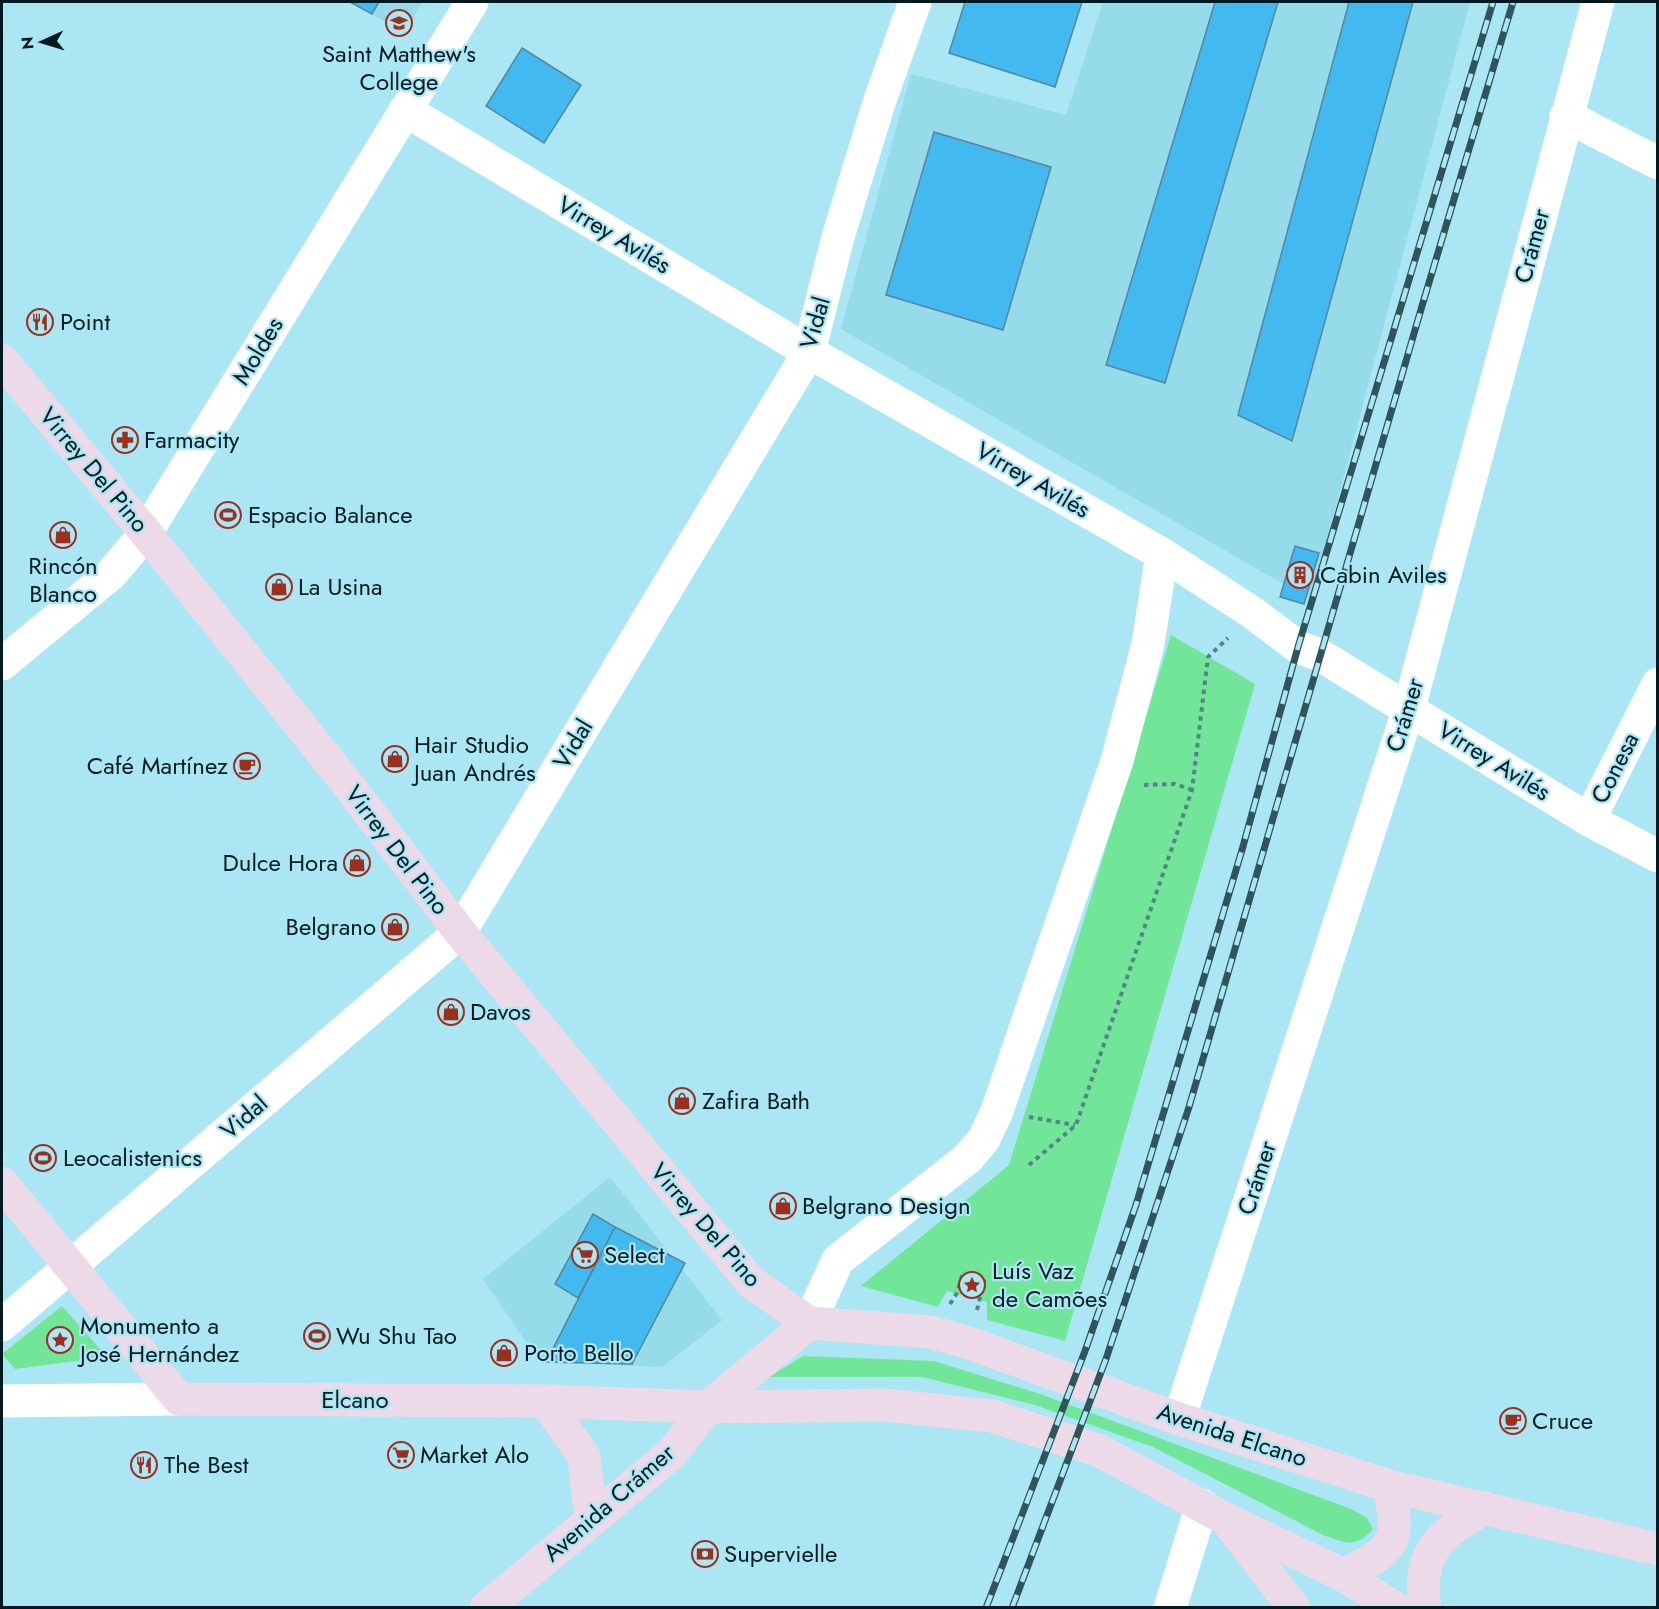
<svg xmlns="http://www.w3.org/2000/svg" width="1659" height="1609" viewBox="0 0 1659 1609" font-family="Jost,sans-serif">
  <rect width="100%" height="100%" fill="#aae6f3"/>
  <g fill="#96dbea">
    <path d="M351,2H422L405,33Z"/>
    <path d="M1103,2H1470L1311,600L841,329L911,74L1066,115Z"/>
    <path d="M610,1177L722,1320L662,1367L540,1362L483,1279Z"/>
  </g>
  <g fill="#72e698">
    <path d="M1171,635L1255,684L1065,1341L987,1320V1302L947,1291L938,1307L861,1286L1009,1165Z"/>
    <path d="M62,1306L107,1357L15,1369L2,1354Z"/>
    <path d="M803,1356L934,1361L1040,1394L1351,1509L1367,1518L1373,1529C1355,1549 1347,1543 1323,1535L1153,1447L1035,1405L922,1377H769Z"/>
  </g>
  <g fill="#42b9ef" stroke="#57869f" stroke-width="1.5">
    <path d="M350,2H379L372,14Z"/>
    <path d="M965,2H1082L1055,87L949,53Z"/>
    <path d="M1215,2H1278L1165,383L1106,365Z"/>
    <path d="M1349,2H1413L1292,441L1238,415Z"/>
    <path d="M522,48L581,85L544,143L486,106Z"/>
    <path d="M934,132L1051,167L1003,330L886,295Z"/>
    <path d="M1295,546L1319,553L1304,604L1280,597Z"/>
    <path d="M593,1214L615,1227L578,1298L555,1284Z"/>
    <path d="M615,1227L685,1263L632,1364L546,1362Z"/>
  </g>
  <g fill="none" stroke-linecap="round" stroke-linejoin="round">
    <g stroke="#58828b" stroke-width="4" stroke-dasharray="4.5 4.5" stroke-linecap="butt">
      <path d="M1144,785L1175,784L1192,790"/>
      <path d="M1029,1117L1075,1125"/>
      <path d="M1029,1165L1076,1125L1192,790L1208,657L1228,638"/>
      <path d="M950,1304L957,1293L963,1273"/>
      <path d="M977,1310L985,1277"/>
    </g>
    <g stroke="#fff" stroke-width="33">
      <path d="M405,110L809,352L1162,554L1253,613L1298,647L1320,655L1589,820L1658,856"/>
      <path d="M1566,116L1658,163"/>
      <path d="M2,664L111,574L146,533L472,2"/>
      <path d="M1589,820L1658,684"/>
      <path d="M809,1323L838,1260L968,1158L984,1139L997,1111L1117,761L1148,644L1162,554"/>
      <path d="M2,1325L460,932L809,352L838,237L879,103L915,2"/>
      <path d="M2,1401L179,1399"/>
      <path d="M1179,1419L1409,708L1598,2"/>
      <path d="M1170,1608L1202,1505"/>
    </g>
    <g stroke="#ecdae8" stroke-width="33">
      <path d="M2,360L146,533L349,786L460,932L751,1282L809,1323"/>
      <path d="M2,1183L179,1399L545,1401L708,1407L884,1405L992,1416L1100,1451L1226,1519L1343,1575L1395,1608"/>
      <path d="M809,1323L931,1332L969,1343L1179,1419L1389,1486L1658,1549"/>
      <path d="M545,1401L584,1456L591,1519"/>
      <path d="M1231,1526L1294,1608"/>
      <path d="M1343,1575C1395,1549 1401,1544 1389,1486"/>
      <path d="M486,1608L671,1454L708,1407L809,1323"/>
      <path d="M1425,1608C1416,1553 1441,1532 1486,1508"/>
    </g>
    <defs>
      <g id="rail">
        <path d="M986,1608L1085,1351L1136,1205L1242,850L1298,647L1493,2"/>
        <path d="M1012,1608L1106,1359L1189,1107L1422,306L1513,2"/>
      </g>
    </defs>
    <use href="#rail" stroke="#31545b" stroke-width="7"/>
    <use href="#rail" stroke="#aae6f3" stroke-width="4.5" stroke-dasharray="14" stroke-linecap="butt"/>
  </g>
  <defs>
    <symbol id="school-ring" viewBox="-11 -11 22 22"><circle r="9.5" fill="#aae6f3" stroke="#9a301d" stroke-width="1.5"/><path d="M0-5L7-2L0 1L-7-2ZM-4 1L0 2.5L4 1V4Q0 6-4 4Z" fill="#9a301d"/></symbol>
    <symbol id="restaurant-ring" viewBox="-11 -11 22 22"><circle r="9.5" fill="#aae6f3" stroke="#9a301d" stroke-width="1.5"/><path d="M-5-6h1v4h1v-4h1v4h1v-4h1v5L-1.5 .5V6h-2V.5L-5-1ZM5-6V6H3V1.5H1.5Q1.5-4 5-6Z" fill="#9a301d"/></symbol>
    <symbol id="pharmacy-ring" viewBox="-11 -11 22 22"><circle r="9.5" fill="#aae6f3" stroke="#9a301d" stroke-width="1.5"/><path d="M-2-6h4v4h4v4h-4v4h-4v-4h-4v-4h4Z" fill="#9a301d"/></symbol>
    <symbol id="stadium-ring" viewBox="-11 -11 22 22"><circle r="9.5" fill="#aae6f3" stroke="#9a301d" stroke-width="1.5"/><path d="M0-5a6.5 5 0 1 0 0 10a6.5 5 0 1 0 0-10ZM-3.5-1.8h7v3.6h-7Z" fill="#9a301d"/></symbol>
    <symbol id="shop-ring" viewBox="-11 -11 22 22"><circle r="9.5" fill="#aae6f3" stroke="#9a301d" stroke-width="1.5"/><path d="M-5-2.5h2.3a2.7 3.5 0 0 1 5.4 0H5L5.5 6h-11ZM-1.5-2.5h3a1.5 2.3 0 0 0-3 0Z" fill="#9a301d"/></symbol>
    <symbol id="building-ring" viewBox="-11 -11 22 22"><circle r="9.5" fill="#aae6f3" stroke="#9a301d" stroke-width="1.5"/><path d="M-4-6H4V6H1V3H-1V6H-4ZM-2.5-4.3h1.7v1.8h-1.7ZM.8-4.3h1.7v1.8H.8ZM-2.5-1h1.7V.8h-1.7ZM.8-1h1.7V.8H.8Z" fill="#9a301d"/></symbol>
    <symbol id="cafe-ring" viewBox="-11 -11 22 22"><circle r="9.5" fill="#aae6f3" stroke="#9a301d" stroke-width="1.5"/><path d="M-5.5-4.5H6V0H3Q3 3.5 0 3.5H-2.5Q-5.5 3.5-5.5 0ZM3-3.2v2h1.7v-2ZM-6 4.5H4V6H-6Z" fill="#9a301d"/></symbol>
    <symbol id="supermarket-ring" viewBox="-11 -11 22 22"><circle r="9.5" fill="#aae6f3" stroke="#9a301d" stroke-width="1.5"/><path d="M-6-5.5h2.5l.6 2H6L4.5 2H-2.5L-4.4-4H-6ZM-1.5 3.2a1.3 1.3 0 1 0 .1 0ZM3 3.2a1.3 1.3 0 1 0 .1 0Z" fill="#9a301d"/></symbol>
    <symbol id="sight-ring" viewBox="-11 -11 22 22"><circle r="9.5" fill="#aae6f3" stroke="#9a301d" stroke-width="1.5"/><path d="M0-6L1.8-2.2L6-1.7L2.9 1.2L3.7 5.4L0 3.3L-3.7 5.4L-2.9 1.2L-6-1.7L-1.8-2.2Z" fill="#9a301d"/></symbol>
    <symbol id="bank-ring" viewBox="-11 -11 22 22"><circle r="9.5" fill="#aae6f3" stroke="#9a301d" stroke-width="1.5"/><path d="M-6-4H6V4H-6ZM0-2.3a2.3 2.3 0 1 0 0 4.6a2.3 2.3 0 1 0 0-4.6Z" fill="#9a301d"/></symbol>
  </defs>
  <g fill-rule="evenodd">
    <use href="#school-ring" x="384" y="8" width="30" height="30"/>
    <use href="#restaurant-ring" x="25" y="307" width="30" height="30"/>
    <use href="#pharmacy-ring" x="110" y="425" width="30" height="30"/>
    <use href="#stadium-ring" x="213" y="500" width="30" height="30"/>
    <use href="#shop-ring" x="48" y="520" width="30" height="30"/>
    <use href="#building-ring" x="1285" y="560" width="30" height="30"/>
    <use href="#shop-ring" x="264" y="572" width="30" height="30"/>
    <use href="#shop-ring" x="380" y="744" width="30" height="30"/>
    <use href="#cafe-ring" x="232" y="751" width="30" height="30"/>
    <use href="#shop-ring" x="342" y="848" width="30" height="30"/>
    <use href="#shop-ring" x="380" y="912" width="30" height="30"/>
    <use href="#shop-ring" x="436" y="997" width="30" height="30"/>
    <use href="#shop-ring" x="667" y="1086" width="30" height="30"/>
    <use href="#stadium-ring" x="28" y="1143" width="30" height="30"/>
    <use href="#shop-ring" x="768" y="1191" width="30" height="30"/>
    <use href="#supermarket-ring" x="570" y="1240" width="30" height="30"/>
    <use href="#sight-ring" x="957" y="1270" width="30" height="30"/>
    <use href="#stadium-ring" x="302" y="1321" width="30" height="30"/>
    <use href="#sight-ring" x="45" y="1325" width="30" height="30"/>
    <use href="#shop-ring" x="489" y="1338" width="30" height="30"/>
    <use href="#cafe-ring" x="1498" y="1406" width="30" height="30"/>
    <use href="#supermarket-ring" x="386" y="1440" width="30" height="30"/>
    <use href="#restaurant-ring" x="129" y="1450" width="30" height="30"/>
    <use href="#bank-ring" x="690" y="1539" width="30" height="30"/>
  </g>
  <g text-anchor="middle" stroke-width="4.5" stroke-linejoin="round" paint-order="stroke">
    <g font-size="24" fill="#021a1f" stroke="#aae6f3" text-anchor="start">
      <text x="399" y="62" text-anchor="middle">Saint Matthew's<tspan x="399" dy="28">College</tspan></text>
      <text x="60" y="330">Point</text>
      <text x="144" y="448">Farmacity</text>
      <text x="248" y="523">Espacio Balance</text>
      <text x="63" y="574" text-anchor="middle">Rincón<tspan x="63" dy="28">Blanco</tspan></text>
      <text x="1320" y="583">Cabin Aviles</text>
      <text x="298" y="595">La Usina</text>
      <text x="414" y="753">Hair Studio<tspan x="414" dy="28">Juan Andrés</tspan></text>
      <text x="228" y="774" text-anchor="end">Café Martínez</text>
      <text x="338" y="871" text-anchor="end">Dulce Hora</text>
      <text x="376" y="935" text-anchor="end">Belgrano</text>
      <text x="470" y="1020">Davos</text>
      <text x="702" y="1109">Zafira Bath</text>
      <text x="63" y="1166">Leocalistenics</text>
      <text x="802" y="1214">Belgrano Design</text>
      <text x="604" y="1263">Select</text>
      <text x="992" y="1279">Luís Vaz<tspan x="992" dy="28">de Camões</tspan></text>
      <text x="80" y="1334">Monumento a<tspan x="80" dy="28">José Hernández</tspan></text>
      <text x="336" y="1344">Wu Shu Tao</text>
      <text x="524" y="1361">Porto Bello</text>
      <text x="1532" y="1429">Cruce</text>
      <text x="420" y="1463">Market Alo</text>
      <text x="164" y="1473">The Best</text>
      <text x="724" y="1562">Supervielle</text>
    </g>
    <g font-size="24" fill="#021a1f" stroke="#aae6f3">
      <text transform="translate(614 235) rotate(31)" y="8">Virrey Avilés</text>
      <text transform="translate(1532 246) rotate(-75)" y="8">Crámer</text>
      <text transform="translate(815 323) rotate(-74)" y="8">Vidal</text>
      <text transform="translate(258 351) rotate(-59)" y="8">Moldes</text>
      <text transform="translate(94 470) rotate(50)" y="8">Virrey Del Pino</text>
      <text transform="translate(1033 480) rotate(30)" y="8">Virrey Avilés</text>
      <text transform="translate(1405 715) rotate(-73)" y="8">Crámer</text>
      <text transform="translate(573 744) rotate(-59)" y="8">Vidal</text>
      <text transform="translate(1494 761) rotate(32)" y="8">Virrey Avilés</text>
      <text transform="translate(1615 768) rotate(-63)" y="8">Conesa</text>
      <text transform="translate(397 850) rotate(53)" y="8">Virrey Del Pino</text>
      <text transform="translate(244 1117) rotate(-41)" y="8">Vidal</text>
      <text transform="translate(1257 1178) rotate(-72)" y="8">Crámer</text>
      <text transform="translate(706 1225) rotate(49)" y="8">Virrey Del Pino</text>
      <text x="355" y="1408">Elcano</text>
      <text transform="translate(1232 1435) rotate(18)" y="8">Avenida Elcano</text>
      <text transform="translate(609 1503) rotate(-41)" y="8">Avenida Crámer</text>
    </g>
  </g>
  <rect width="1659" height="1609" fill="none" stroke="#021a1f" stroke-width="6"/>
  <g transform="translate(42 42) rotate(266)" stroke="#aae6f3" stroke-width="4.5" paint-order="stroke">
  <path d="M0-4.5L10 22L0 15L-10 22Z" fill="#021a1f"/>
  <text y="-9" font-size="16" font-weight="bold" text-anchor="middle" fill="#021a1f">N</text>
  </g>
</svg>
